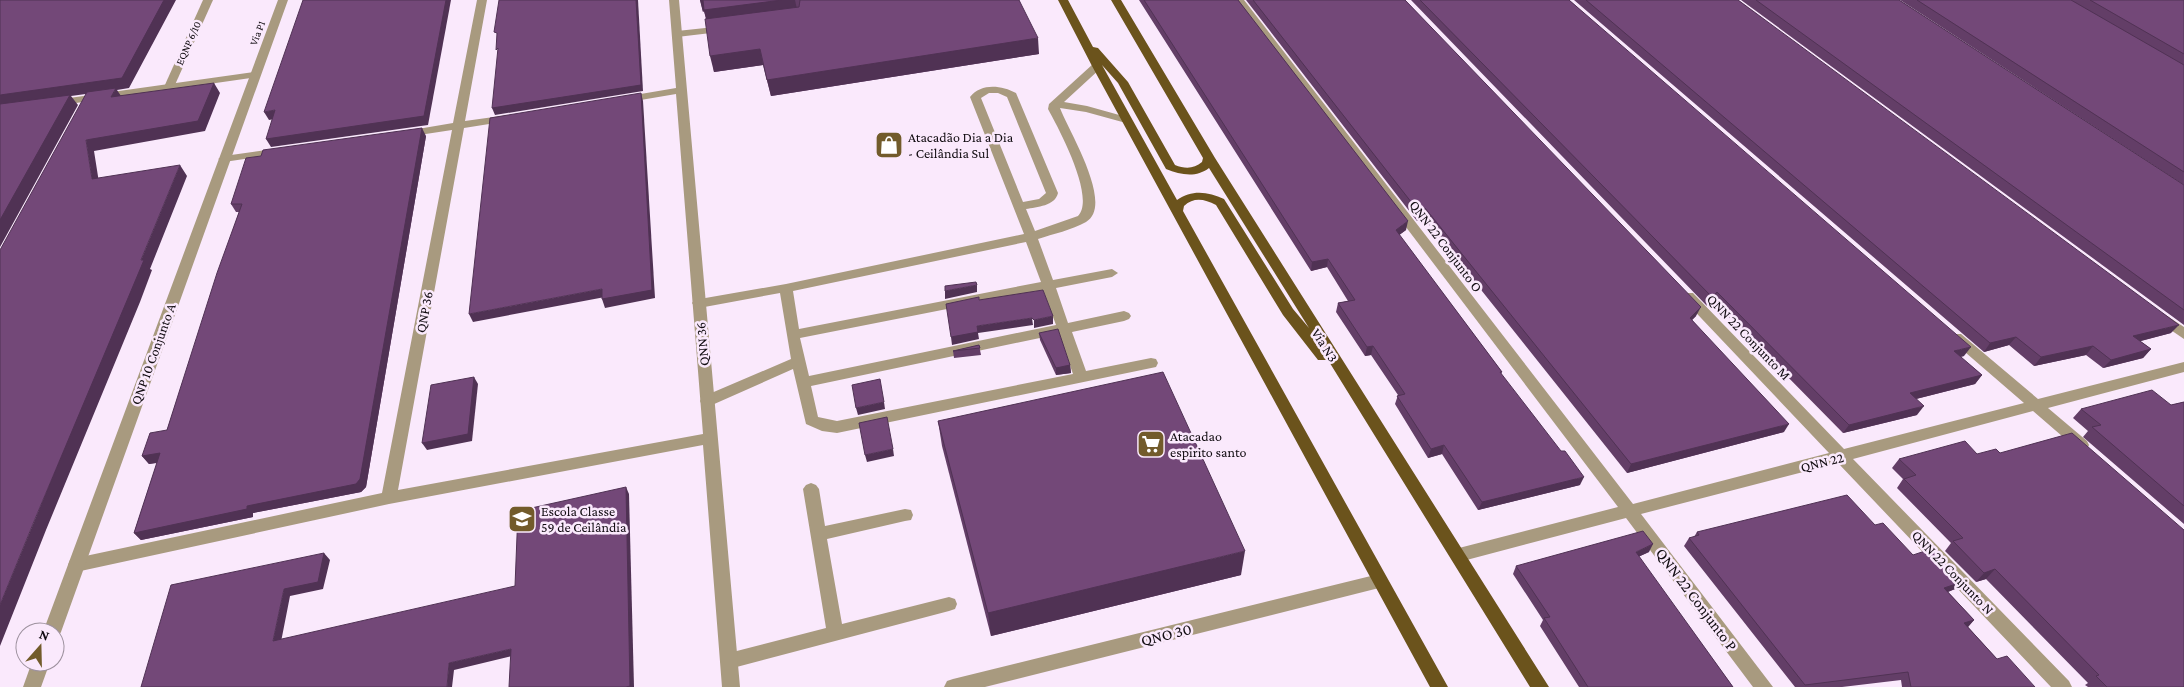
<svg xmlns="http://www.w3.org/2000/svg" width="2184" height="687" viewBox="0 0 2184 687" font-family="'Crimson Pro',serif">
  <rect width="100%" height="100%" fill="#fae9fc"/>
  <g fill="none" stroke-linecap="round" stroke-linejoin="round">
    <g fill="#a89a7f" fill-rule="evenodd">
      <path d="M203,0H213L174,87L173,89H165L164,87Z"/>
      <path d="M724,26L729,29L728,31L677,37L672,34L677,31Z"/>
      <path d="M1097,63L1102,66L1101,68L1064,102L1087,106L1130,118L1132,120L1126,123L1086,112L1060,108C1068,130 1115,205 1086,222C1072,230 1053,234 1038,239L1053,280L1112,269L1118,273L1112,277L1056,288L1068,323L1124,311L1129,313L1131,316L1129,319L1124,321L1072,332L1086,371L1151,358L1156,359L1158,363L1156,367L837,433L822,431L806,424L793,369L712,405L707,406L702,405L700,401L702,397L791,359L780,293L699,308L694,306L692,303L694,300L786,284L1024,234L970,97C981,83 1001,85 1016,93L1058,193C1055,206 1037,207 1026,209L1035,231L1078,216C1096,198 1059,129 1048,109L1049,104L1093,64ZM989,93H998L1007,97L1046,193L1039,199L1023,202L981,98ZM1026,242L1041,282L799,329L793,291ZM1043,290L1056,325L809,376L800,338ZM1059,334L1073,374L837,421L818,417L811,386Z"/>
      <path d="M811,483L816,485L819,489L825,526L905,509L911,510L913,515L911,520L905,521L827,539L842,624L949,597L955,599L957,604L955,609L949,611L729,669L723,667L720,661L723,655L729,653L826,628L803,489L806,485Z"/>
    </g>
    <g fill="#a89a7f" fill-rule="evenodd">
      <path d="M477,0H487L465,121L508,115L514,118L508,121L464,128L398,490L703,434L676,94L623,103L618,100L623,97L676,88L669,0H679L740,687H722L703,445L389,504L76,572L70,570L68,565L70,560L76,558L382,493L452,130L406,137L400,134L406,131L453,123Z"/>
      <path d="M1234,0H1244L1633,504L1829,453L1683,299L1681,296L1683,293H1693L1844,449L2024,403L1951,340L1949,337L1951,334H1961L2038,399L2184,362V372L2048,408L2087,441L2089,445L2087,449L2082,451L2077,449L2033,411L1853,459L2069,681L2072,687H2051L1838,463L1641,514L1773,687H1753L1626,518L1459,562L1453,560L1451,555L1453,550L1459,548L1618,507Z"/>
      <path d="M254,72L258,73L259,75L258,77L55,106L50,103L55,100Z"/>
      <path d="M281,148L287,151L285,153L224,162L218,159L224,156Z"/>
      <path d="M2161,312L2184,327V339L2156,320L2154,317L2156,314Z"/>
      <path d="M1379,574L1385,576L1387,581L1385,586L1379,588L985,687H944L947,681L953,679Z"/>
    </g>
    <g fill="#a89a7f" fill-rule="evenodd">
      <path d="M278,0H288L61,632L58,637L55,638V632H43Z"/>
      <path d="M32,662H50L41,687H23Z"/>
    </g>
    <path fill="#6b531c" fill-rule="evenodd" d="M1058,0H1068L1093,47L1098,48L1128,82L1175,165C1185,169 1194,169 1202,162L1203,158L1111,0H1121L1215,158L1549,687H1530L1328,360H1318L1283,315L1216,205C1204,199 1194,197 1184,206L1183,211L1448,687H1430L1092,66ZM1102,65L1118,83L1166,169C1181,175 1196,178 1209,168L1309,328L1293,309L1224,199C1209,192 1192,189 1177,200Z"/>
  </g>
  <g fill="#633e67">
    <path d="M700,0H1019L1039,54L771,96L763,65L714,72L706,19L704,11L703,12Z"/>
    <path d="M1139,0H1238L1406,230L1399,235L1502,372L1501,374L1580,485L1478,510L1442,454L1428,458L1395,404L1398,395L1371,355L1365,356L1336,312L1338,303L1348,301L1327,267L1311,271Z"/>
    <path d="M1246,0H1405L1696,316L1692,320L1784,432L1627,473L1423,217L1417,221Z"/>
    <path d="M1411,0H1569L1964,356L1960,357L1982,375L1975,384L1916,399L1917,415L1843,433L1713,301L1707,306Z"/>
    <path d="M1574,0H1738L2171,333L2140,341L2151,349L2143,358L2103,368L2086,355L2034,366L2009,345L1984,352Z"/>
    <path d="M1741,0H1899L2184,185V325Z"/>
    <path d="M1900,0H2184V185Z"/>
    <path d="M426,136L366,487L361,492L253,513V517L141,540L134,533L157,463L149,464L142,456L167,430L239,212H236L231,204Z"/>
    <path d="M1039,333L1070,365L1071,373L1056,375L1040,340Z"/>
    <path d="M979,345L981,355L954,358L953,351Z"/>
    <path d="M2184,402V524L2083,437L2088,431L2073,418L2081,409L2171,405Z"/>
    <path d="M938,421L1241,575L991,636L942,446Z"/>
    <path d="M1899,459L2184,687H2088L2085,685L2088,683L1986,579L1976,582L1945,551L1951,543L1897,488L1903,479L1892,468Z"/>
    <path d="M1875,525L1913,555L1962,582L1955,589L1948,592L1974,620L1968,627L1997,659L2035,687H1902L1901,680L1842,687H1795L1684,546L1689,538L1694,537L1697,532Z"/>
    <path d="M1649,552L1638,557L1733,687H1579L1540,626L1543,620L1513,574L1516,566Z"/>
  </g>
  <g fill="#503254">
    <path d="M164,0H176L129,88L117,90L123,99L111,97L115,90L71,96L78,105L0,247V95Z"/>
    <path d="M446,0H451L428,125L271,147L266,139Z"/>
    <path d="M636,0H638L643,91L495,115L492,108Z"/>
    <path d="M700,0H795L798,14L708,25L704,11L703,12Z"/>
    <path d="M1038,38L1039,54L771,96L767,80Z"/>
    <path d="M760,49L763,65L714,72L710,56Z"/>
    <path d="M214,83L220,93L205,131L94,151L100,189L92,179L86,140Z"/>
    <path d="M641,93L643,101L655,298L605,308L602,299Z"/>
    <path d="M275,110L280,118L269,120L264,112Z"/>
    <path d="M422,128L426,136L366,487L361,492L253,513V517L141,540L134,533L247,506Z"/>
    <path d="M180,165L187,176L150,269L152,270L140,302L46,530L0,646V605Z"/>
    <path d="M1425,208L1423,217L1417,221L1419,212Z"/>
    <path d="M1408,221L1406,230L1394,239L1396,230Z"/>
    <path d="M1328,259L1327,267L1311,271L1312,262Z"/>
    <path d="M977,285V292L945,299V291Z"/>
    <path d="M602,289L605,297L473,322L469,314Z"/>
    <path d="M1717,292L1713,301L1707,306L1712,297Z"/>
    <path d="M1701,307L1696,316L1686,326L1690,318Z"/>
    <path d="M1053,316V324L1034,328V320Z"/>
    <path d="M1032,318L1033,325L978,333L979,339L952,345L951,337L977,326Z"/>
    <path d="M2179,325L2171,333L2126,345L2133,336Z"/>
    <path d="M2016,337L2009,345L1984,352L1990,343Z"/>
    <path d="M1373,346L1371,355L1365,356L1367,347Z"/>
    <path d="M2093,346L2086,355L2034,366L2041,357Z"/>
    <path d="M1971,347L1964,356L1947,360L1954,351Z"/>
    <path d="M2151,349L2143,358L2103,368L2111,360Z"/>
    <path d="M1070,365L1071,373L1056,375V368Z"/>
    <path d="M1982,375L1975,384L1904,402L1910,393Z"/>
    <path d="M474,377L478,384L472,441L427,450L422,443Z"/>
    <path d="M884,402L885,409L858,415L856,408Z"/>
    <path d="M1924,406L1917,415L1843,433L1849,425Z"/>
    <path d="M1789,424L1784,432L1627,473L1631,464Z"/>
    <path d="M1444,445L1442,454L1428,458L1431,449Z"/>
    <path d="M893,449L894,456L867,462L865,455Z"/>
    <path d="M160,453L166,461L149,464L142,456Z"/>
    <path d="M1584,477L1580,485L1478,510L1482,502Z"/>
    <path d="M626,487L629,494L634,687H626Z"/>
    <path d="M1653,544L1649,552L1631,560L1636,552Z"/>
    <path d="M1245,551L1241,575L991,636L988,613Z"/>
    <path d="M324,553L330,560L323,589L290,596L280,647L273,641L284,589Z"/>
    <path d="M1995,569L1986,579L1976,582L1984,573Z"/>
    <path d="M1962,582L1955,589L1937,596L1944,588Z"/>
    <path d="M1974,620L1967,628L1964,623Z"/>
    <path d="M511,649L516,655L454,670L452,687H447L449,663Z"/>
  </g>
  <g fill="#734878" stroke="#503254">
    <path d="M0,0H164L122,78L0,95Z"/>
    <path d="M303,0H446L424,116L266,139L275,110L264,112Z"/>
    <path d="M499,0H636L641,85L492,108L498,48L496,50L497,33L494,32Z"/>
    <path d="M703,0H782L704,10Z"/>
    <path d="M800,0H1019L1038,38L767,80L760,49L710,56L705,19L799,7Z"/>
    <path d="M1144,0H1238L1408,221L1396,230L1502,372H1500L1561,451H1565L1584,477L1482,502L1444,445L1431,449L1397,396L1405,394L1373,346L1367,347L1338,303L1355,300L1328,259L1312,262Z"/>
    <path d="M1253,0H1405L1701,307L1690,318L1789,424L1631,464L1425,208L1419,212Z"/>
    <path d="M1420,0H1569L1971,347L1954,351L1982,375L1910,393L1924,406L1849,425L1717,292L1712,297Z"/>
    <path d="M1586,0H1738L2179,325L2133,336L2151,349L2111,360L2093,346L2041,357L2016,337L1990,343Z"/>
    <path d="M1756,0H1899L2184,185V310Z"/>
    <path d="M1917,0H2071L2184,65V172Z"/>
    <path d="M2090,0H2184V54Z"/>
    <path d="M214,83L198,121L86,140L92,179L180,165L141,260H144L131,291L35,519L0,605V250L87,92L116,88L111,97Z"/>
    <path d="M641,93L652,290L602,299V289L469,314L490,118Z"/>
    <path d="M70,95L0,220V104Z"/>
    <path d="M422,128L360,479L356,484L247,506V509L134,533L160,453L142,456L150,433L167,430L217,273L242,204H231L246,158L261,156L263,150Z"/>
    <path d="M976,282L977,285L945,291V286Z"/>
    <path d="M1043,290L1053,316L1034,320L1032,318L977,326L978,332L951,337L946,304L979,297V300Z"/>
    <path d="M1058,329L1070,365L1056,368L1039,333Z"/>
    <path d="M979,345L980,348L953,351Z"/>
    <path d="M1163,372L1245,551L988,613L938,421Z"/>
    <path d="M474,377L468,434L422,443L431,385Z"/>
    <path d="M880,379L884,402L856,408L852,385Z"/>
    <path d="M2152,390L2171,405L2184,402V506L2092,427L2101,425L2081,409Z"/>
    <path d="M887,417L893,449L865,455L859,423Z"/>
    <path d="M2072,433L2184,530V687H2107L2096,676L2099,675L1995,569L1984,573L1953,541L1963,538L1904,479L1916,475L1899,459L1965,441L1977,454L1996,449L2000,453Z"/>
    <path d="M626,487L630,686L626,687H509L511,649L449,663L447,687H141L171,585L324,553L318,582L284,589L273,641L515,586L518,511Z"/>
    <path d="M1847,495L1875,525L1883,523L1913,555L1931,549L1962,582L1944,588L1974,620L1964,623L1997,659L2007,656L2035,687H1911L1908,672L1805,685L1689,538L1699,535L1697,532Z"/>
    <path d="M1643,531L1653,544L1636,552L1733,687H1588L1544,618L1550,617L1516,566Z"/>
  </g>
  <defs>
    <symbol id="shop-square" viewBox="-11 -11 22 22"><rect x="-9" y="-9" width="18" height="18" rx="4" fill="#725b2b" stroke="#fae9fc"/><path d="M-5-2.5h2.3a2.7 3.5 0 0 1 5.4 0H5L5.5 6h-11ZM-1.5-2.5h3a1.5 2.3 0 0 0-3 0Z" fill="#fff"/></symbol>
    <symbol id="supermarket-square" viewBox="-11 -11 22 22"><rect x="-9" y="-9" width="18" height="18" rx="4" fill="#725b2b" stroke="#fae9fc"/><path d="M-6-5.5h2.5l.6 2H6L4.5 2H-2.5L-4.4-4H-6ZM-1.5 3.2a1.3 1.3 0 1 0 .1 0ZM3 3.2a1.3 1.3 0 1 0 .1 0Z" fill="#fff"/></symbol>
    <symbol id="school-square" viewBox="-11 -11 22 22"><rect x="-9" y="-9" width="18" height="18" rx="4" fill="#725b2b" stroke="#fae9fc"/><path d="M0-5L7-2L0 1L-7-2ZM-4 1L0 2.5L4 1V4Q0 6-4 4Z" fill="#fff"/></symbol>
  </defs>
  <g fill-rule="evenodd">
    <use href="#shop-square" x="873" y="129" width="32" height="32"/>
    <use href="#supermarket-square" x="1135" y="428" width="32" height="32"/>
    <use href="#school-square" x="506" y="503" width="32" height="32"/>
  </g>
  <g text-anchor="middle" stroke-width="5" stroke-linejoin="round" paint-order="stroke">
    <g font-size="11" fill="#110c11" stroke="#fae9fc">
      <text transform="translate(257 33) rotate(-69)" y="4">Via P1</text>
      <text transform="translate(188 43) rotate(-66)" y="4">EQNP 6/10</text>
    </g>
    <g font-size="14" fill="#110c11" stroke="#fae9fc" text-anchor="start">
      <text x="908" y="142">Atacadão Dia a Dia<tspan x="908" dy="16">- Ceilândia Sul</tspan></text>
      <text x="1170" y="441">Atacadao<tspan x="1170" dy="16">espirito santo</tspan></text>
      <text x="541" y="516">Escola Classe<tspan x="541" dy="16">59 de Ceilândia</tspan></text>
    </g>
    <g font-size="14" fill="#110c11" stroke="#fae9fc">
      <text transform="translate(1446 246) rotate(53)" y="5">QNN 22 Conjunto O</text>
      <text transform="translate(424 312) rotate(-79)" y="5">QNP 36</text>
      <text transform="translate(1749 337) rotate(46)" y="5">QNN 22 Conjunto M</text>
      <text transform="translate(702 344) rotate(-95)" y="5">QNN 36</text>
      <text transform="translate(1325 345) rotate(58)" y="5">Via N3</text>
      <text transform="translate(153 354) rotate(-70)" y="5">QNP 10 Conjunto A</text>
      <text transform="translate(1822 462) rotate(-14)" y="5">QNN 22</text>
      <text transform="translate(1953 572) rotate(46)" y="5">QNN 22 Conjunto N</text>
    </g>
    <g font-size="16" fill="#110c11" stroke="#fae9fc">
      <text transform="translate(1697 599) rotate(53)" y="6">QNN 22 Conjunto P</text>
      <text transform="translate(1166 634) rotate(-14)" y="6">QNO 30</text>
    </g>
  </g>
  <g transform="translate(40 647) rotate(20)"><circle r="24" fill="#fae9fc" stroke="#9d919e"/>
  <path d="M0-4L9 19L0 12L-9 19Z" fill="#725b2b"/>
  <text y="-8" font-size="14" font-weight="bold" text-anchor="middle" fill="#110c11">N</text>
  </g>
</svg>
